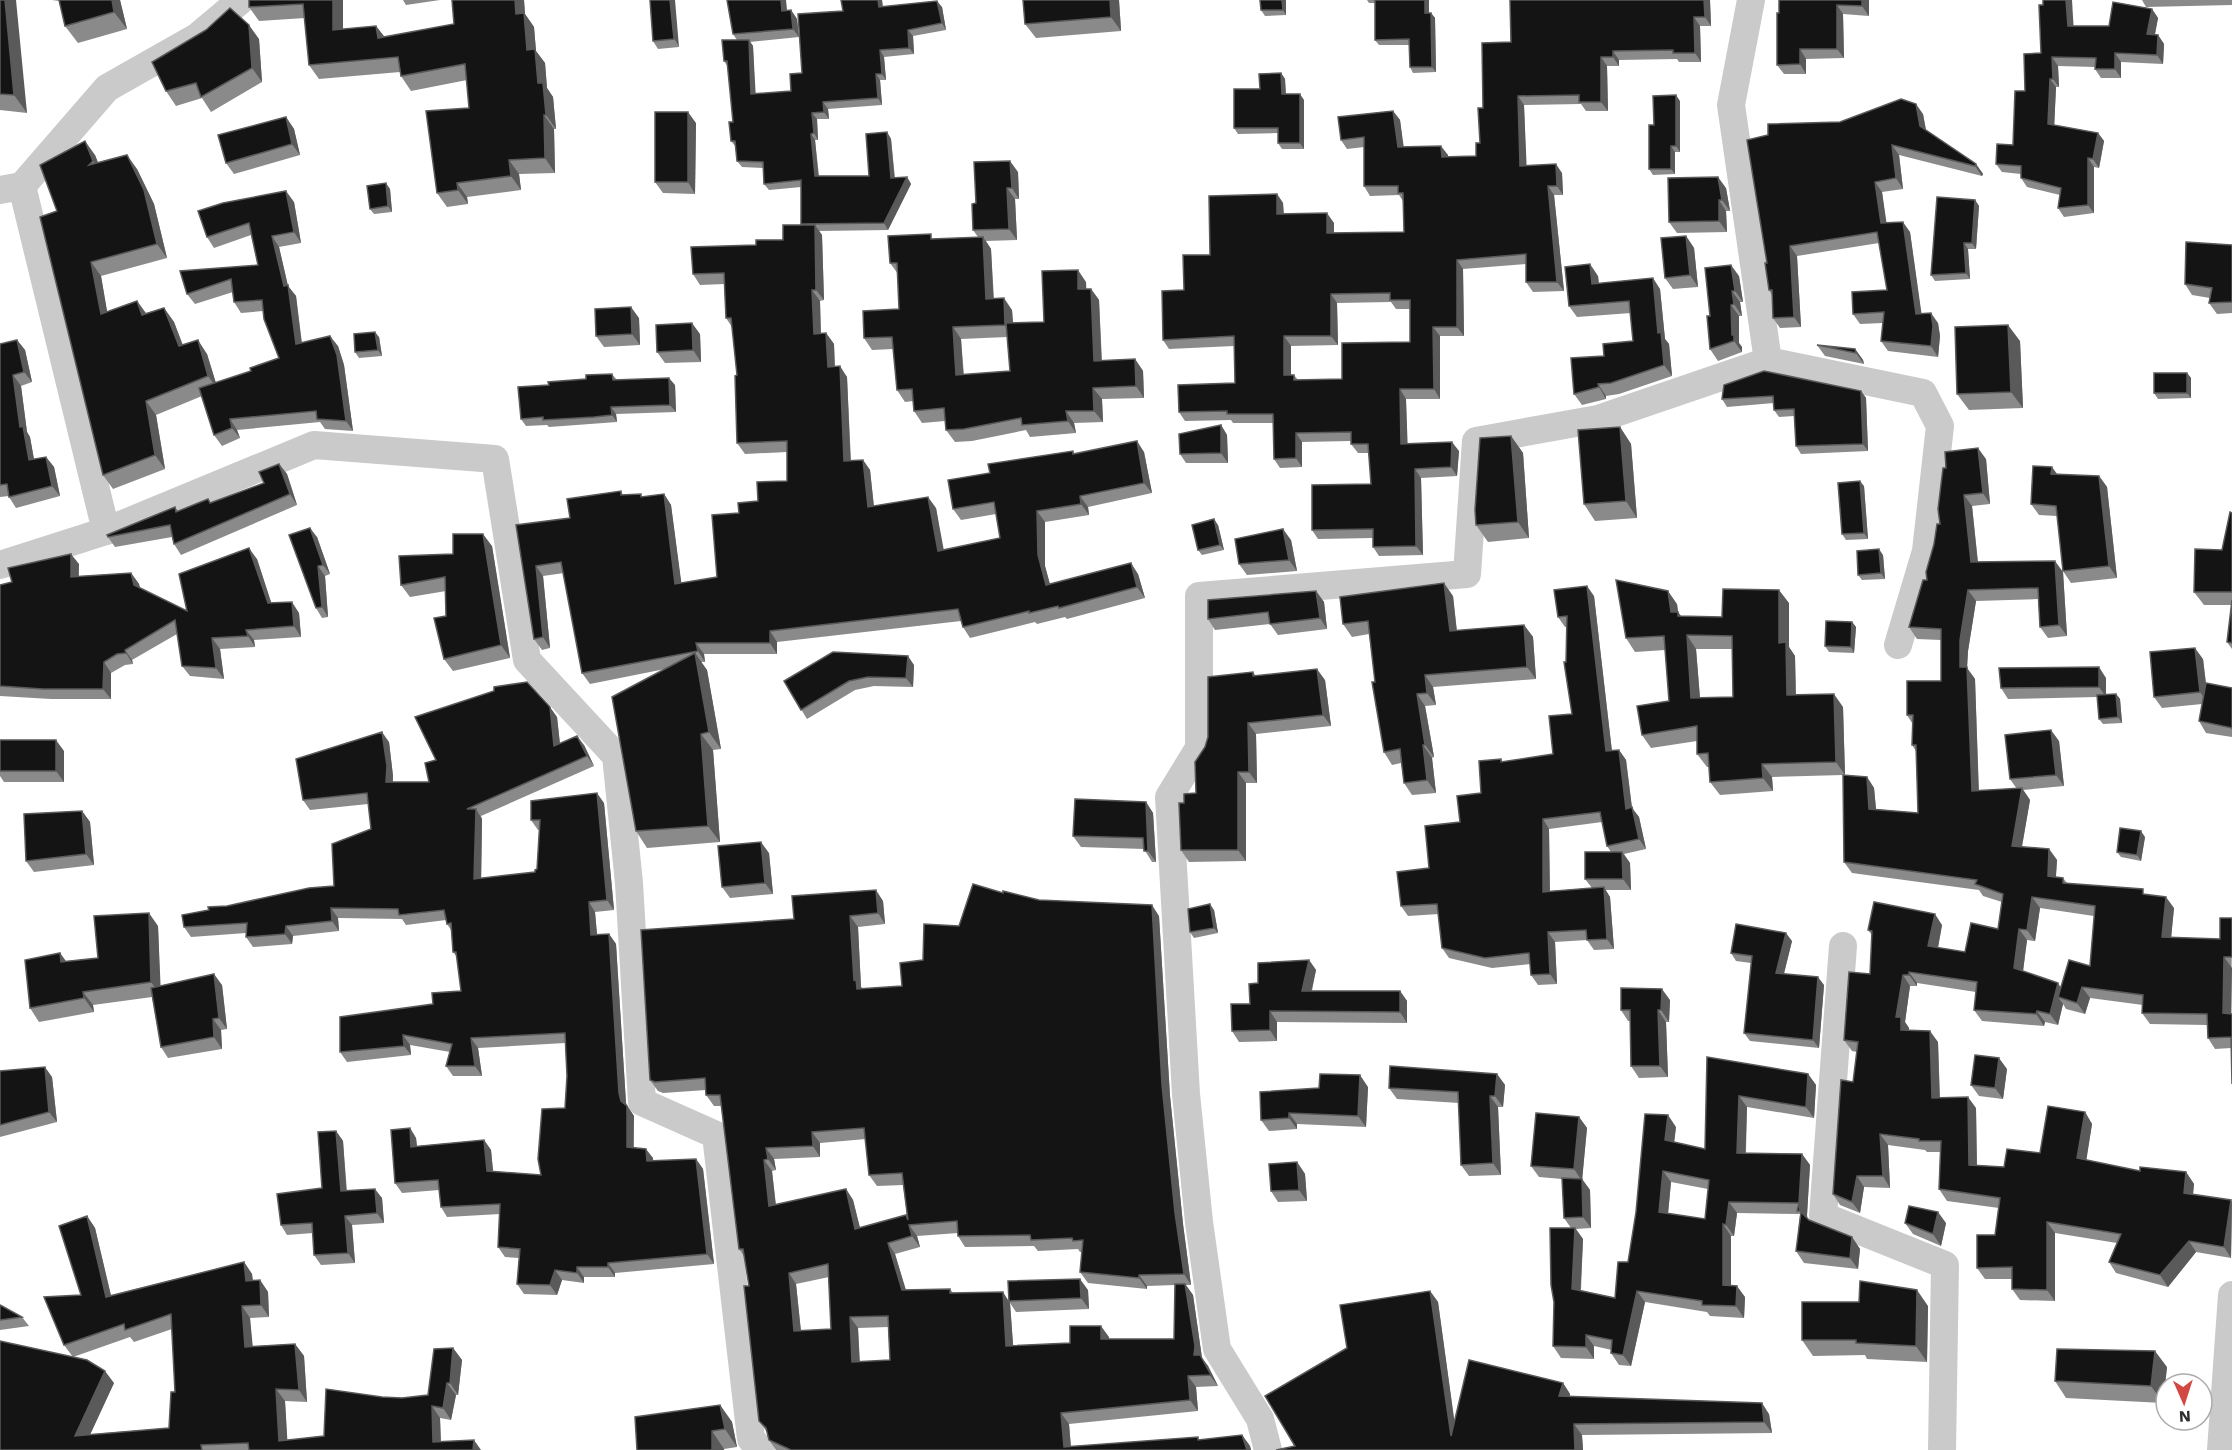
<svg xmlns="http://www.w3.org/2000/svg" width="2232" height="1450" viewBox="0 0 2232 1450" font-family="'Work Sans',sans-serif">
  <rect width="100%" height="100%" fill="#fff"/>
  <g fill="none" stroke-linecap="round" stroke-linejoin="round">
    <g stroke="#cacaca" stroke-width="28">
      <path d="M1751,0L1731,105L1768,361L1923,393L1940,426L1926,551L1898,645"/>
      <path d="M22,186L107,88L197,37L241,0"/>
      <path d="M0,190L22,186L106,531L314,445L495,459L527,660L616,756L629,883L642,1102L716,1135L751,1439L761,1450"/>
      <path d="M0,565L106,531"/>
      <path d="M1843,946L1823,1216L1945,1265L1942,1450"/>
      <path d="M1268,1450L1260,1419L1217,1349L1199,1222L1186,1094L1169,797L1199,748V596L1467,574L1476,441L1598,419L1768,361"/>
      <path d="M2221,1450L2232,1295"/>
    </g>
  </g>
  <g fill="#8a8a8a" fill-rule="evenodd">
    <path d="M0,0L27,113L0,110Z"/>
    <path d="M52,0H120L127,29L78,43L65,26L59,1Z"/>
    <path d="M249,0H343V29L376,26L384,37L454,24L452,0H524L525,14L534,27L536,51L545,63L547,88L553,97L556,129H554L555,173L519,174L521,190L467,197L468,204L447,207L437,193L469,108L467,80L411,91L401,76L400,72L319,79L309,65L305,18L259,21L249,7Z"/>
    <path d="M403,0H440L406,5Z"/>
    <path d="M650,0L679,47L658,49L653,41Z"/>
    <path d="M882,0L883,6L942,7L946,30L913,36L914,54L884,57L886,80H880L882,105L828,109L829,119H817L818,140H815L819,176H869L887,132L891,139L895,178L907,177L911,184L888,230L819,231L822,235L824,300L820,301L821,333H826L834,344L835,366L847,377L851,461L863,460L870,470L874,506L936,508L943,550L1000,538L996,514L961,520L953,509L990,473L1075,454L1144,452L1152,493L1088,507L1089,515L1045,522V566L1050,584L1138,574L1145,598L1067,619L1065,617L1037,624L1035,622L970,638L963,627L961,621L777,642V654H704L705,662H701L707,670L721,749L713,750L720,842L647,848L636,831L665,669L590,684L582,673L564,573L543,576L550,648L542,650L534,639L516,525L570,518L621,491L623,495L642,497L664,494L671,505L681,583L717,577L739,513L758,501L787,481V452L745,454L737,443V375L732,327L726,318L724,284L700,285L693,274L756,245L783,240L801,225V187L769,190L764,184L763,168L742,167L737,161L736,147L731,141L733,122L728,67L724,61L737,40L733,34L787,11L791,10L797,19L799,37L750,42L753,46L755,94L791,91L802,73L843,11Z"/>
    <path d="M1023,0H1119L1121,31L1036,38L1025,24Z"/>
    <path d="M1286,0V15L1265,16L1261,10Z"/>
    <path d="M1367,0H1429V13H1431L1435,18L1436,72L1413,73L1410,67L1409,45H1379L1375,40V3H1369Z"/>
    <path d="M1510,0H1710L1711,26H1700L1701,62H1679L1677,59L1619,60V66H1607L1608,111H1586L1581,104L1524,105L1526,165L1562,173L1563,195H1554L1564,291L1533,292L1526,282V264L1463,269L1464,336H1440V399H1406L1407,444L1459,451L1457,476L1421,478L1423,555L1379,556L1373,547V538L1318,539L1312,530L1371,484L1369,453H1358L1351,444V441L1302,442V467L1280,468L1274,459V423H1233L1231,420L1185,421L1179,412L1235,383L1234,346L1169,349L1163,340L1184,290L1210,255L1277,194L1283,203L1284,214L1334,223V233L1404,232L1403,201L1399,195L1370,196L1364,186V147L1347,149L1341,140L1393,111L1400,120L1403,147L1448,155V157L1476,156L1480,143L1483,108L1511,42ZM1391,302L1396,309H1410V342L1342,379L1298,380L1294,375H1291V346L1338,345L1337,303Z"/>
    <path d="M1869,0V16L1843,14L1844,58L1806,59V74H1784L1777,65V13Z"/>
    <path d="M2142,0H2232V5L2146,7Z"/>
    <path d="M2152,9L2158,18L2155,35H2158L2164,44L2163,64L2121,62V78H2101L2095,69L2096,67L2058,66L2059,87H2056L2054,125L2098,133L2104,141L2099,168L2094,167V213L2064,217L2058,208L2060,195L2027,187L2021,178V174L2002,172L1996,164L2013,145L2025,91L2041,53L2073,26H2109Z"/>
    <path d="M206,30L259,39L262,82L211,112L202,98L176,106L166,91Z"/>
    <path d="M1281,73L1285,79L1286,94L1304,100V149H1282L1278,143V133L1238,134L1234,128L1260,89Z"/>
    <path d="M1680,101V152H1675V174L1653,175L1649,169L1654,125Z"/>
    <path d="M1923,114L1926,130L1976,164L1983,174L1982,176L1899,155L1903,189L1882,192L1886,223L1910,232L1921,314L1938,323L1940,336L1938,357L1888,351L1881,341L1883,323L1860,324L1853,314L1887,290L1879,243L1797,256L1801,327L1780,328L1773,318L1772,295L1769,290L1767,263L1840,122Z"/>
    <path d="M286,117L294,129L300,155L234,174L226,163Z"/>
    <path d="M696,123L695,194L663,193L655,182Z"/>
    <path d="M95,155L98,163L137,169L154,204L167,258L101,276L107,312L137,301L146,313L164,308L174,322L183,345L207,354L216,383L251,371L279,358L263,311L241,313L234,302L233,292L195,304L187,294L258,265L251,235L214,248L207,237L294,202L301,243L279,247L288,286L296,296L302,343L338,346L344,365L353,431L325,429L320,422L237,430L240,438L222,446L214,435L202,396L156,415L165,469L113,489L103,475L57,211Z"/>
    <path d="M1018,172L1019,199H1015L1017,240L986,241L991,249L994,299L1012,310L1013,323L1044,322L1086,282V289H1091L1099,300L1102,361L1135,359L1143,371L1144,398L1102,399L1103,422L1074,423L1076,433L1030,437L1026,430L972,441L955,442L946,430L945,421L922,423L914,411L913,401L905,402L897,390L893,349L872,350L864,338L899,309L898,274L890,263L934,239L978,237L973,230L976,203ZM1007,337L1010,371L964,375L961,339Z"/>
    <path d="M1726,188L1730,211H1726L1727,232L1677,233L1669,222Z"/>
    <path d="M390,189L392,212L374,214L370,209Z"/>
    <path d="M1975,200L1979,206L1976,249H1968L1970,279L1935,281L1931,275Z"/>
    <path d="M1686,236L1694,248L1698,287L1673,289L1665,278Z"/>
    <path d="M2232,245V313L2217,314L2209,303L2210,298L2192,295L2185,284Z"/>
    <path d="M1598,276L1599,284L1660,289L1665,339L1669,344L1672,376L1619,394L1606,396V399L1582,405L1574,394L1604,356L1633,341L1631,313L1577,317L1569,306Z"/>
    <path d="M1739,276L1743,302H1740L1742,316H1739V343L1742,347V352L1718,361L1710,349V316Z"/>
    <path d="M639,318L640,345L604,347L596,336Z"/>
    <path d="M700,334L701,362L665,363L657,352Z"/>
    <path d="M379,337L382,356L359,358L355,352Z"/>
    <path d="M17,340L25,350L32,382L21,386L27,432L30,437L34,459L46,457L54,467L60,496L16,508L9,497V496L0,497V344Z"/>
    <path d="M2020,341L2023,408L1969,410L1957,394Z"/>
    <path d="M1817,345L1855,349L1863,360L1864,364L1825,356Z"/>
    <path d="M2187,373L2191,378V398L2158,399L2154,393Z"/>
    <path d="M612,374L617,380L675,385L676,412L616,414L617,422L549,427L547,425L526,426L521,419L549,385Z"/>
    <path d="M1861,391L1866,398L1868,451L1801,454L1796,446L1794,416L1779,417L1774,410V403L1727,407L1722,399Z"/>
    <path d="M1221,425L1227,435L1228,463H1186L1180,454Z"/>
    <path d="M1620,427L1631,444L1637,518L1595,521L1584,504Z"/>
    <path d="M1511,436L1523,453L1529,538L1488,542L1476,525Z"/>
    <path d="M1986,459L1990,504L1972,506L1978,562L2063,572L2067,636L2048,638L2040,627L2038,599L1976,601L1968,651L1967,668L1975,679L1979,790L2017,789L2010,779L2059,741L2064,786L2023,790L2030,800L2022,847L2049,849L2057,860L2056,877L2063,878L2067,883L2147,895L2174,908L2171,938L2220,939L2232,918L2231,1048L2215,1049L2208,1038L2207,1025L2150,1024L2142,1013L2143,1005L2090,998L2085,1014L2066,1009L2063,1004L2058,1025L2045,1022L2044,1026L1982,1021L1974,1010L1976,992L1917,983V986H1910L1905,1022L1909,1028V1031L1938,1042L1940,1098L1976,1108L1977,1165L2004,1167L2040,1153L2085,1112L2092,1124L2086,1160L2140,1171L2186,1172L2194,1184L2193,1194L2232,1202L2231,1258L2196,1252L2168,1287L2116,1273L2109,1262L2117,1243L2055,1233V1301L2020,1300L2012,1289V1279H1985L1977,1268L1995,1235L1999,1208L1947,1201L1939,1189L1940,1152H1927L1925,1150L1888,1145L1890,1188L1864,1187L1860,1213L1840,1205L1833,1194L1853,1082L1857,1052L1852,1051L1844,1040L1870,974L1872,935L1868,930L1942,925L1938,948L1965,952L1998,929L2002,902L1983,896L1979,890L1852,873L1844,862L1843,775L1772,777L1773,791L1720,795L1710,782L1709,767H1707L1697,754V741L1651,748L1642,735L1669,701L1665,650L1635,652L1626,638L1677,604L1678,612L1681,616L1722,617L1789,603V647L1795,656L1796,695L1843,707L1845,775L1867,777L1874,788L1876,809L1918,813L1916,751L1912,745V723L1907,715L1941,681V640L1917,639L1909,627L1927,580L1940,524ZM1696,649H1732L1733,697L1700,698ZM2040,908L2094,916L2090,966L2061,988L2023,971L2027,940L2035,941Z"/>
    <path d="M279,464L287,474L297,505L181,555L174,544L172,537L115,547L108,537L175,507L178,511L208,499L211,503L264,483Z"/>
    <path d="M2057,474L2099,476L2107,487L2117,578L2071,583L2063,571L2057,516L2039,515L2031,504Z"/>
    <path d="M1864,486L1868,539L1846,540L1842,534Z"/>
    <path d="M2232,513V643L2231,605H2204L2194,592L2222,550Z"/>
    <path d="M1218,525L1224,550L1202,555L1198,550Z"/>
    <path d="M317,537L330,574L325,576L328,617L322,618L316,608Z"/>
    <path d="M1291,540L1297,571L1247,575L1239,564Z"/>
    <path d="M492,546L510,658L453,671L444,659L446,616V591L410,597L401,585L453,554Z"/>
    <path d="M1883,555L1885,579L1862,580L1858,575Z"/>
    <path d="M257,559L271,603L299,613L301,637L254,640L255,647L220,649L224,679L190,676L182,666L177,634L132,660L133,664L125,665L111,673V699H51L0,696V585L79,564V576L131,573L139,584L140,588L187,611Z"/>
    <path d="M1316,591L1324,602L1327,629L1278,635L1270,624L1215,630L1208,619Z"/>
    <path d="M1453,596L1457,631L1524,625L1533,637L1536,679L1433,687L1436,705L1425,706L1434,757L1432,758L1436,793L1412,795L1404,783L1401,763L1392,765L1384,752L1369,634L1352,637L1343,624Z"/>
    <path d="M1594,596L1612,751L1619,750L1626,760L1632,808L1639,817L1646,849L1624,854L1630,863L1631,890H1605L1610,897L1614,949L1594,950L1587,940L1555,942L1557,984L1538,985L1531,975L1530,964L1492,968L1449,958L1442,948L1439,914L1408,916L1401,906L1429,868L1481,793L1501,759L1503,762L1553,754L1572,714L1566,662L1567,627H1565L1558,617ZM1602,822L1607,846L1611,852L1585,879L1592,888L1550,891L1549,829Z"/>
    <path d="M1852,622L1856,627L1854,653L1829,652L1825,646Z"/>
    <path d="M2227,642L2232,643V649Z"/>
    <path d="M2203,659L2206,683L2232,688V737L2206,733L2199,721L2202,704L2162,708L2154,697Z"/>
    <path d="M914,665L913,687L874,686L855,690L807,719L784,681Z"/>
    <path d="M1253,672L1256,676L1325,680L1331,726L1256,734L1257,783H1246V861L1189,862L1181,850L1184,803L1196,793Z"/>
    <path d="M2106,678V694H2116L2120,699L2122,723L2103,724L2099,719L2097,697L2008,699L2001,688Z"/>
    <path d="M557,717L560,743L584,745L594,766L481,816L482,819L481,879L535,872L537,869L539,830H538L531,820L604,803L614,910L595,912L597,935L609,934L616,944L626,1103L634,1116V1148L653,1158V1161L696,1159L703,1169L714,1264L615,1273V1277H584V1283L562,1280L557,1295L524,1294L517,1284L519,1258L505,1257L498,1247L500,1214L447,1217L441,1207L439,1190L402,1193L395,1183L410,1128L416,1138L417,1146L484,1140L491,1150L493,1171L541,1175L565,1108L567,1076L565,1043L478,1048L482,1076H453L446,1066L450,1052L410,1045L411,1055L347,1062L340,1052L433,1004L461,991L457,957L453,952L451,930L447,924L446,920L406,925L402,919L338,918L339,931L293,936L292,944L253,947L246,937V933L191,937L184,927L227,906L334,886L371,829L368,804L310,810L303,800L389,742L393,776V782H429L436,760Z"/>
    <path d="M64,751V782H4L0,776V771Z"/>
    <path d="M1146,802L1153,813L1156,862H1152L1144,849L1081,847L1073,836Z"/>
    <path d="M82,811L90,822L94,865L34,872L26,861Z"/>
    <path d="M2145,837L2141,861L2121,857L2117,852Z"/>
    <path d="M769,853L773,894L730,898L722,887Z"/>
    <path d="M1003,893L1039,900L1159,916L1170,1096L1183,1224L1191,1285H1186L1193,1295L1202,1358L1208,1366L1218,1386L1196,1387L1198,1411L1069,1424L1071,1446L1200,1440L1242,1435L1250,1446L1251,1450H776L769,1440L767,1432L759,1421L749,1286L744,1256L739,1249L721,1106H714L706,1095V1090L663,1093L658,1091L650,1080L794,919L883,901L885,924L858,927L861,987L862,989L902,986L923,960L959,926ZM866,1139L869,1175L877,1186L903,1185L907,1216L860,1228L853,1200L846,1189L776,1205L772,1171L776,1170L774,1159L820,1157V1143ZM958,1233V1236L965,1247L1034,1246L1038,1251L1078,1249L1080,1252H1082L1080,1272L1088,1283L1147,1289V1286L1175,1285L1174,1339H1109V1337L1070,1343L1013,1346L1010,1303L1016,1312L1089,1309L1088,1290L1009,1300L953,1293L950,1289L906,1290L895,1254L920,1247L917,1236ZM829,1277L831,1329L801,1331L796,1284ZM888,1327L890,1360L860,1362L858,1328Z"/>
    <path d="M1214,910L1218,933L1194,938L1190,932Z"/>
    <path d="M158,926L160,986L222,985L227,1029L221,1030L222,1049L168,1058L161,1047L152,997L93,1005L94,1012L39,1022L30,1008L60,953L66,961L98,958Z"/>
    <path d="M1792,941L1784,974L1824,985L1819,1048L1750,1041L1744,1033L1751,963L1736,961L1731,953Z"/>
    <path d="M1309,960L1316,970L1312,991H1400L1407,1001V1023L1277,1022V1041L1239,1042L1232,1031L1250,1004L1258,983Z"/>
    <path d="M1670,1000L1669,1022H1666L1668,1077L1639,1078L1631,1066L1630,1021H1628L1621,1010Z"/>
    <path d="M1707,1057L1808,1074L1816,1085L1814,1118L1747,1107L1746,1153L1802,1154L1810,1165L1807,1215V1219L1852,1237L1860,1249L1858,1269L1804,1263L1796,1251L1800,1215V1214L1737,1213L1734,1236H1731V1286L1745,1297L1744,1318L1710,1316L1707,1312L1645,1302L1631,1366L1619,1365L1611,1353L1612,1350L1594,1346V1359L1561,1358L1553,1346L1571,1228L1564,1218L1562,1179L1539,1177L1531,1166L1579,1117L1587,1128L1582,1179L1590,1190L1591,1228L1576,1229L1583,1239L1581,1290L1615,1298L1676,1127L1674,1142L1705,1149ZM1671,1182L1708,1189L1705,1219L1668,1214Z"/>
    <path d="M2007,1069L2003,1099L1979,1096L1971,1085Z"/>
    <path d="M0,1071L52,1077L57,1122L0,1137Z"/>
    <path d="M1497,1074L1505,1085L1503,1107H1498L1501,1175L1469,1176L1461,1165L1459,1103L1397,1099L1389,1088Z"/>
    <path d="M1368,1087L1366,1127L1297,1124V1129L1269,1131L1261,1120Z"/>
    <path d="M336,1131L343,1141L347,1191L382,1198L384,1223L352,1225L355,1263L321,1265L314,1255L313,1233L287,1235L281,1225L322,1188Z"/>
    <path d="M1297,1162L1305,1174L1307,1201L1278,1202L1271,1191Z"/>
    <path d="M87,1216L95,1228L111,1295L244,1262L252,1274L253,1281L260,1280L268,1292L269,1317L250,1318L252,1346L295,1344L304,1356L307,1402L285,1401L287,1440L324,1436L382,1397L402,1398L428,1395L453,1348L462,1360L458,1395H456L451,1420L440,1418L441,1442L481,1450H0L114,1383L90,1434L169,1428L175,1392L172,1329L134,1342L130,1337L73,1357L64,1345L81,1295Z"/>
    <path d="M1905,1223H1946L1941,1246L1913,1234Z"/>
    <path d="M1430,1291L1438,1302L1454,1420L1563,1383L1570,1394V1397L1769,1414L1772,1433L1582,1435L1583,1450H1276L1295,1446L1347,1348Z"/>
    <path d="M0,1305L22,1317L29,1326L0,1330Z"/>
    <path d="M1928,1306L1927,1362L1867,1359L1865,1355L1813,1356L1802,1340Z"/>
    <path d="M2167,1367L2163,1403L2066,1398L2055,1381Z"/>
    <path d="M720,1405L732,1422L737,1447L724,1449L637,1450Z"/>
  </g>
  <g fill="#5a5a5a">
    <path d="M5,0H16L27,113L14,95Z"/>
    <path d="M112,0H120L127,29L114,12Z"/>
    <path d="M333,0H343V44L333,30Z"/>
    <path d="M515,0H524L525,14L534,27L536,51L545,63L547,88L553,97L556,129L546,115L538,83L516,14Z"/>
    <path d="M670,0H675L679,47L674,39Z"/>
    <path d="M781,0H786L788,20L782,11Z"/>
    <path d="M878,0H882L883,13L879,7Z"/>
    <path d="M1110,0H1119L1121,31L1111,17Z"/>
    <path d="M1282,0H1286V15L1283,10Z"/>
    <path d="M1425,0H1429V18L1425,13Z"/>
    <path d="M1704,0H1710L1711,26L1705,17Z"/>
    <path d="M1862,0H1869V16L1862,6Z"/>
    <path d="M2066,0H2072L2074,34L2068,26Z"/>
    <path d="M937,1L942,7L946,30L942,23Z"/>
    <path d="M1837,5L1843,14L1844,58L1837,49Z"/>
    <path d="M2152,9L2158,18L2153,43L2147,34Z"/>
    <path d="M791,10L797,19L799,37L793,29Z"/>
    <path d="M1431,13L1435,18L1436,72L1432,67Z"/>
    <path d="M1694,17L1700,26L1701,62L1695,53Z"/>
    <path d="M249,25L259,39L262,82L252,68Z"/>
    <path d="M376,26L387,40L378,38Z"/>
    <path d="M908,30L913,36L914,54L909,48Z"/>
    <path d="M2158,35L2164,44L2163,64L2157,55Z"/>
    <path d="M749,40L753,46L756,100L751,94Z"/>
    <path d="M1800,49L1806,59V74L1800,64Z"/>
    <path d="M880,50L884,57L886,80L882,74Z"/>
    <path d="M1613,51L1619,60V66L1613,57Z"/>
    <path d="M2115,53L2121,62V78L2115,69Z"/>
    <path d="M1601,57L1607,66L1608,111L1601,102Z"/>
    <path d="M2052,57L2058,66L2059,87L2053,79Z"/>
    <path d="M1281,73L1285,79L1286,100L1282,94Z"/>
    <path d="M876,74L880,80L882,105L878,98Z"/>
    <path d="M2050,79L2056,87L2054,132L2048,124Z"/>
    <path d="M1300,94L1304,100V149L1300,143Z"/>
    <path d="M1676,95L1680,101V152L1676,146Z"/>
    <path d="M1518,96L1524,105L1527,175L1520,166Z"/>
    <path d="M823,102L828,109L829,119L824,112Z"/>
    <path d="M1916,104L1923,114L1927,136L1920,126Z"/>
    <path d="M1393,111L1400,120L1405,156L1398,147Z"/>
    <path d="M688,112L696,123L695,194L688,182Z"/>
    <path d="M812,113L817,119L818,140L814,133Z"/>
    <path d="M544,115L554,129L555,173L545,158Z"/>
    <path d="M286,117L294,129L300,155L292,144Z"/>
    <path d="M887,132L891,139L895,184L891,178Z"/>
    <path d="M2098,133L2104,141L2099,168L2093,159Z"/>
    <path d="M811,134L815,140L819,182L815,176Z"/>
    <path d="M85,141L95,155L103,175L93,161Z"/>
    <path d="M1892,145L1899,155L1903,189L1896,178Z"/>
    <path d="M1441,146L1448,155V166L1442,157Z"/>
    <path d="M1671,146L1675,152V174L1671,169Z"/>
    <path d="M127,155L137,169L154,204L167,258L157,244Z"/>
    <path d="M2088,158L2094,167V213L2088,205Z"/>
    <path d="M509,160L519,174L521,190L511,176Z"/>
    <path d="M1010,161L1018,172L1019,199L1012,188Z"/>
    <path d="M1556,164L1562,173L1563,195L1557,186Z"/>
    <path d="M1976,164L1983,174L1982,176L1975,166Z"/>
    <path d="M907,177L911,184L888,230L884,223Z"/>
    <path d="M1718,177L1726,188L1730,211L1722,200Z"/>
    <path d="M1875,182L1882,192L1888,233L1881,223Z"/>
    <path d="M386,183L390,189L392,212L388,206Z"/>
    <path d="M457,183L467,197L468,204L458,190Z"/>
    <path d="M1548,186L1554,195L1564,291L1557,282Z"/>
    <path d="M1007,188L1015,199L1017,240L1009,229Z"/>
    <path d="M286,191L294,202L301,243L294,232Z"/>
    <path d="M1277,194L1283,203L1284,223L1277,214Z"/>
    <path d="M1719,200L1726,211L1727,232L1719,221Z"/>
    <path d="M1975,200L1979,206L1976,249L1972,243Z"/>
    <path d="M1327,213L1334,223V242L1327,233Z"/>
    <path d="M1903,222L1910,232L1923,324L1916,314Z"/>
    <path d="M815,225L822,235L824,300L816,290Z"/>
    <path d="M272,236L279,247L288,286L296,296L303,355L296,344L284,286Z"/>
    <path d="M1686,236L1694,248L1698,287L1690,275Z"/>
    <path d="M983,237L991,249L994,311L986,299Z"/>
    <path d="M1964,243L1968,249L1970,279L1966,273Z"/>
    <path d="M1790,246L1797,256L1801,327L1794,317Z"/>
    <path d="M1457,260L1463,269L1464,336L1457,327Z"/>
    <path d="M91,262L101,276L110,328L101,314Z"/>
    <path d="M1590,264L1598,276L1600,296L1592,284Z"/>
    <path d="M1731,265L1739,276L1743,302L1735,291Z"/>
    <path d="M1078,270L1086,282L1087,301L1078,289Z"/>
    <path d="M1653,278L1660,289L1665,339L1669,344L1672,376L1664,365L1658,333Z"/>
    <path d="M1091,289L1099,300L1102,373L1094,361Z"/>
    <path d="M812,290L820,301L821,344L814,334Z"/>
    <path d="M1732,291L1740,302L1742,316L1734,304Z"/>
    <path d="M1331,294L1337,303L1338,345L1331,336Z"/>
    <path d="M1004,298L1012,310L1014,337L1005,325Z"/>
    <path d="M137,301L147,315H142Z"/>
    <path d="M1731,305L1739,316V343L1742,347V352L1734,341L1732,335Z"/>
    <path d="M631,307L639,318L640,345L632,334Z"/>
    <path d="M164,308L174,322L188,360L179,346Z"/>
    <path d="M1931,313L1938,323L1940,336L1938,357L1931,346Z"/>
    <path d="M692,323L700,334L701,362L693,350Z"/>
    <path d="M2008,325L2020,341L2023,408L2011,392Z"/>
    <path d="M953,327L961,339L964,387L956,375Z"/>
    <path d="M1433,327L1440,336V399L1434,389Z"/>
    <path d="M375,332L379,337L382,356L378,350Z"/>
    <path d="M826,333L834,344L835,378L828,367Z"/>
    <path d="M330,336L338,346L344,365L353,431L346,421Z"/>
    <path d="M1284,336L1291,346V384L1284,375Z"/>
    <path d="M17,340L25,350L32,382L24,372Z"/>
    <path d="M198,340L207,354L218,390L208,376Z"/>
    <path d="M1855,349L1863,360L1864,364L1856,353Z"/>
    <path d="M1135,359L1143,371L1144,398L1136,386Z"/>
    <path d="M840,366L847,377L851,472L844,461Z"/>
    <path d="M2187,373L2191,378V398L2187,393Z"/>
    <path d="M13,375L21,386L27,432L30,437L36,471L29,460L20,427Z"/>
    <path d="M669,378L675,385L676,412L670,405Z"/>
    <path d="M1598,384L1606,396V399L1599,387Z"/>
    <path d="M1093,388L1102,399L1103,422L1094,411Z"/>
    <path d="M1400,389L1406,399L1408,454L1401,444Z"/>
    <path d="M1861,391L1866,398L1868,451L1863,444Z"/>
    <path d="M146,401L156,415L165,469L155,455Z"/>
    <path d="M611,407L616,414L617,422L612,415Z"/>
    <path d="M1066,411L1074,423L1076,433L1068,421Z"/>
    <path d="M230,419L237,430L240,438L232,428Z"/>
    <path d="M1221,425L1227,435L1228,463L1221,453Z"/>
    <path d="M1620,427L1631,444L1637,518L1626,501Z"/>
    <path d="M1296,433L1302,442V467L1296,458Z"/>
    <path d="M1511,436L1523,453L1529,538L1518,522Z"/>
    <path d="M1137,441L1144,452L1152,493L1144,483Z"/>
    <path d="M1452,442L1459,451L1457,476L1451,467Z"/>
    <path d="M1978,448L1986,459L1990,504L1983,493Z"/>
    <path d="M46,457L54,467L60,496L52,486Z"/>
    <path d="M863,460L870,470L875,518L868,507Z"/>
    <path d="M279,464L287,474L297,505L290,494Z"/>
    <path d="M2052,467L2060,478L2051,474Z"/>
    <path d="M1415,469L1421,478L1423,555L1416,546Z"/>
    <path d="M2099,476L2107,487L2117,578L2109,566Z"/>
    <path d="M1860,481L1864,486L1868,539L1864,533Z"/>
    <path d="M664,494L671,505L683,595L675,584Z"/>
    <path d="M1964,495L1972,506L1979,574L1971,562Z"/>
    <path d="M1080,496L1088,507L1089,515L1081,504Z"/>
    <path d="M928,497L936,508L946,562L938,551Z"/>
    <path d="M1037,511L1045,522V566L1053,596L1046,585L1038,555Z"/>
    <path d="M1214,519L1218,525L1224,550L1220,545Z"/>
    <path d="M310,528L317,537L330,574L323,565Z"/>
    <path d="M1283,529L1291,540L1297,571L1289,560Z"/>
    <path d="M483,534L492,546L510,658L501,645Z"/>
    <path d="M249,548L257,559L275,614L268,603Z"/>
    <path d="M1879,549L1883,555L1885,579L1881,573Z"/>
    <path d="M71,554L79,564L78,587L71,577Z"/>
    <path d="M2055,561L2063,572L2067,636L2059,625Z"/>
    <path d="M1131,563L1138,574L1145,598L1137,587Z"/>
    <path d="M318,566L325,576L328,617L322,607Z"/>
    <path d="M536,566L543,576L550,648L543,637Z"/>
    <path d="M131,573L139,584L142,596L134,585Z"/>
    <path d="M1444,583L1453,596L1458,643L1450,631Z"/>
    <path d="M1587,586L1594,596L1613,761L1606,751Z"/>
    <path d="M1779,590L1789,603V647L1795,656L1796,709L1787,695L1779,643Z"/>
    <path d="M1968,590L1976,601L1968,651L1967,668L1975,679L1979,802L1972,791L1960,667V640Z"/>
    <path d="M1316,591L1324,602L1327,629L1320,618Z"/>
    <path d="M1668,591L1677,604L1678,612L1687,625L1671,612Z"/>
    <path d="M292,602L299,613L301,637L294,626Z"/>
    <path d="M1852,622L1856,627L1854,653L1851,647Z"/>
    <path d="M1524,625L1533,637L1536,679L1527,667Z"/>
    <path d="M246,630L254,640L255,647L248,636Z"/>
    <path d="M770,631L777,642V654L770,643Z"/>
    <path d="M1687,635L1696,649L1701,711L1691,698Z"/>
    <path d="M212,638L220,649L224,679L216,668Z"/>
    <path d="M696,643L704,654L705,662L698,651Z"/>
    <path d="M2195,648L2203,659L2208,703L2200,692Z"/>
    <path d="M125,650L132,660L133,664L126,653Z"/>
    <path d="M695,653L707,670L721,749L709,732Z"/>
    <path d="M908,656L914,665L913,687L906,678Z"/>
    <path d="M104,662L111,673V699L103,689Z"/>
    <path d="M2099,667L2106,678V697L2099,687Z"/>
    <path d="M1317,669L1325,680L1331,726L1323,715Z"/>
    <path d="M1425,675L1433,687L1436,705L1427,693Z"/>
    <path d="M1417,694L1425,706L1434,757L1425,745Z"/>
    <path d="M1834,694L1843,707L1845,775L1836,762Z"/>
    <path d="M2116,694L2120,699L2122,723L2118,717Z"/>
    <path d="M550,707L557,717L561,755L554,746Z"/>
    <path d="M1248,723L1256,734L1257,783L1249,772Z"/>
    <path d="M2051,730L2059,741L2064,786L2056,775Z"/>
    <path d="M382,732L389,742L393,776L392,792L386,782Z"/>
    <path d="M701,734L713,750L720,842L708,826Z"/>
    <path d="M577,736L584,745L594,766L587,756Z"/>
    <path d="M56,740L64,751V782L56,771Z"/>
    <path d="M1423,745L1432,758L1436,793L1427,780Z"/>
    <path d="M1619,750L1626,760L1632,808L1639,817L1646,849L1639,839L1626,809Z"/>
    <path d="M1762,764L1772,777L1773,791L1763,778Z"/>
    <path d="M1238,772L1246,783V861L1238,850Z"/>
    <path d="M1867,777L1874,788L1877,820L1869,809Z"/>
    <path d="M2022,788L2030,800L2020,857L2012,846Z"/>
    <path d="M597,793L604,803L614,910L607,900Z"/>
    <path d="M1146,802L1153,813L1156,862L1148,851Z"/>
    <path d="M476,809L482,819L481,889L474,879Z"/>
    <path d="M82,811L90,822L94,865L86,854Z"/>
    <path d="M1543,819L1549,829L1550,902L1543,892Z"/>
    <path d="M2141,831L2145,837L2141,861L2137,855Z"/>
    <path d="M761,842L769,853L773,894L765,883Z"/>
    <path d="M2049,849L2057,860L2055,888L2048,876Z"/>
    <path d="M1622,852L1630,863L1631,890L1623,879Z"/>
    <path d="M1604,887L1610,897L1614,949L1607,939Z"/>
    <path d="M876,890L883,901L885,924L878,913Z"/>
    <path d="M2032,897L2040,908L2035,941L2027,930Z"/>
    <path d="M2166,897L2174,908L2170,949L2162,937Z"/>
    <path d="M589,902L595,912L598,945L591,935Z"/>
    <path d="M1210,904L1214,910L1218,933L1214,928Z"/>
    <path d="M1152,905L1159,916L1170,1096L1183,1224L1191,1285L1184,1274L1175,1213L1162,1085Z"/>
    <path d="M331,908L338,918L339,931L332,921Z"/>
    <path d="M149,913L158,926L161,996L151,982Z"/>
    <path d="M1935,914L1942,925L1936,958L1928,946Z"/>
    <path d="M850,916L858,927L861,987L864,990L857,989L854,980Z"/>
    <path d="M286,926L293,936L292,944L285,934Z"/>
    <path d="M2019,929L2027,940L2022,979L2014,968Z"/>
    <path d="M1548,932L1555,942L1557,984L1550,974Z"/>
    <path d="M1786,933L1792,941L1782,981L1776,973Z"/>
    <path d="M609,934L616,944L626,1103L627,1107V1106L634,1116L633,1157L627,1147L621,1101L619,1093Z"/>
    <path d="M60,953L69,966L61,962Z"/>
    <path d="M2224,957L2232,968L2231,1024L2223,1013Z"/>
    <path d="M1309,960L1316,970L1309,1001L1302,991Z"/>
    <path d="M1909,972L1917,983V986L1909,975Z"/>
    <path d="M214,974L222,985L227,1029L219,1018Z"/>
    <path d="M1903,975L1910,986L1905,1022L1909,1028V1042L1901,1030L1896,1017Z"/>
    <path d="M1818,977L1824,985L1819,1048L1813,1040Z"/>
    <path d="M2058,983L2065,994L2058,997L2063,1004L2058,1025L2050,1014Z"/>
    <path d="M2082,987L2090,998L2085,1014L2077,1003Z"/>
    <path d="M1662,989L1670,1000L1669,1022L1661,1010Z"/>
    <path d="M1400,991L1407,1001V1023L1400,1012Z"/>
    <path d="M83,992L93,1005L94,1012L84,998Z"/>
    <path d="M1658,1010L1666,1022L1668,1077L1660,1066Z"/>
    <path d="M1270,1011L1277,1022V1041L1270,1030Z"/>
    <path d="M2037,1011L2045,1022L2044,1026L2036,1014Z"/>
    <path d="M213,1019L221,1030L222,1049L214,1037Z"/>
    <path d="M1930,1031L1938,1042L1940,1109L1932,1098Z"/>
    <path d="M403,1035L410,1045L411,1055L404,1046Z"/>
    <path d="M471,1038L478,1048L482,1076L475,1066Z"/>
    <path d="M1999,1058L2007,1069L2003,1099L1995,1088Z"/>
    <path d="M45,1067L52,1077L57,1122L49,1112Z"/>
    <path d="M1497,1074L1505,1085L1503,1107L1495,1096Z"/>
    <path d="M1808,1074L1816,1085L1814,1118L1806,1107Z"/>
    <path d="M1360,1075L1368,1087L1366,1127L1358,1116Z"/>
    <path d="M1490,1096L1498,1107L1501,1175L1493,1163Z"/>
    <path d="M1739,1096L1747,1107L1745,1164L1737,1153Z"/>
    <path d="M1968,1097L1976,1108L1977,1176L1969,1165Z"/>
    <path d="M2085,1112L2092,1124L2085,1169L2077,1158Z"/>
    <path d="M1289,1113L1297,1124V1129L1289,1118Z"/>
    <path d="M1668,1115L1676,1127L1673,1152L1665,1140Z"/>
    <path d="M1579,1117L1587,1128L1582,1181L1574,1169Z"/>
    <path d="M410,1128L416,1138L418,1157L411,1147Z"/>
    <path d="M336,1131L343,1141L347,1201L341,1191Z"/>
    <path d="M812,1132L820,1143V1157L813,1146Z"/>
    <path d="M1880,1134L1888,1145L1890,1188L1883,1176Z"/>
    <path d="M484,1140L491,1150L494,1181L487,1171Z"/>
    <path d="M766,1148L774,1159L776,1170L768,1159Z"/>
    <path d="M646,1149L653,1158L654,1171L647,1161Z"/>
    <path d="M1802,1154L1810,1165L1807,1215L1808,1222L1800,1211L1799,1203Z"/>
    <path d="M696,1159L703,1169L714,1264L707,1254Z"/>
    <path d="M764,1160L772,1171L777,1217L769,1206Z"/>
    <path d="M1297,1162L1305,1174L1307,1201L1299,1190Z"/>
    <path d="M1663,1171L1671,1182L1667,1224L1659,1212Z"/>
    <path d="M2186,1172L2194,1184L2192,1204L2184,1193Z"/>
    <path d="M1857,1176L1864,1187L1860,1213L1852,1202Z"/>
    <path d="M1582,1179L1590,1190L1591,1228L1583,1217Z"/>
    <path d="M375,1189L382,1198L384,1223L377,1213Z"/>
    <path d="M846,1189L853,1200L863,1240L855,1229Z"/>
    <path d="M2231,1200L2232,1202L2231,1258L2224,1247Z"/>
    <path d="M1729,1202L1737,1213L1734,1236L1726,1225Z"/>
    <path d="M1938,1212L1946,1223L1941,1246L1933,1234Z"/>
    <path d="M87,1216L95,1228L114,1309L106,1297Z"/>
    <path d="M345,1216L352,1225L355,1263L348,1253Z"/>
    <path d="M2047,1222L2055,1233V1301L2047,1290Z"/>
    <path d="M1723,1224L1731,1236V1297L1723,1285Z"/>
    <path d="M909,1225L917,1236L920,1247L912,1236Z"/>
    <path d="M1575,1228L1583,1239L1580,1300L1572,1289Z"/>
    <path d="M1852,1237L1860,1249L1858,1269L1850,1258Z"/>
    <path d="M2189,1241L2196,1252L2168,1287L2160,1275Z"/>
    <path d="M888,1243L895,1254L909,1301L902,1290Z"/>
    <path d="M244,1262L252,1274L254,1293L246,1281Z"/>
    <path d="M608,1263L615,1273V1277L608,1267Z"/>
    <path d="M577,1267L584,1277V1283L577,1273Z"/>
    <path d="M555,1270L562,1280L557,1295L550,1285Z"/>
    <path d="M789,1273L796,1284L802,1342L794,1331Z"/>
    <path d="M1139,1275L1147,1286V1289L1139,1278Z"/>
    <path d="M1080,1279L1088,1290L1089,1309L1081,1298Z"/>
    <path d="M260,1280L268,1292L269,1317L261,1305Z"/>
    <path d="M1185,1284L1193,1295L1202,1358L1208,1366L1218,1386L1194,1355Z"/>
    <path d="M1737,1286L1745,1297L1744,1318L1736,1306Z"/>
    <path d="M1917,1290L1928,1306L1927,1362L1916,1346Z"/>
    <path d="M1430,1291L1438,1302L1458,1447L1451,1436Z"/>
    <path d="M1637,1291L1645,1302L1631,1366L1623,1355Z"/>
    <path d="M1003,1292L1010,1303L1014,1357L1006,1346Z"/>
    <path d="M242,1306L250,1318L254,1359L245,1347Z"/>
    <path d="M850,1317L858,1328L860,1373L852,1362Z"/>
    <path d="M1101,1326L1109,1337V1350L1101,1339Z"/>
    <path d="M1586,1335L1594,1346V1359L1586,1347Z"/>
    <path d="M295,1344L304,1356L307,1402L299,1390Z"/>
    <path d="M453,1348L462,1360L458,1395L450,1383Z"/>
    <path d="M2155,1351L2167,1367L2163,1403L2151,1386Z"/>
    <path d="M105,1371L114,1383L84,1448L75,1436Z"/>
    <path d="M1188,1376L1196,1387L1198,1411L1190,1400Z"/>
    <path d="M447,1383L456,1395L451,1420L443,1408Z"/>
    <path d="M1563,1383L1570,1394L1567,1407L1559,1396Z"/>
    <path d="M276,1389L285,1401L288,1450L279,1441Z"/>
    <path d="M1762,1403L1769,1414L1772,1433L1764,1422Z"/>
    <path d="M720,1405L732,1422L737,1447L725,1429Z"/>
    <path d="M432,1406L440,1418L441,1450L433,1442Z"/>
    <path d="M1061,1413L1069,1424L1071,1450L1064,1447Z"/>
    <path d="M1574,1424L1582,1435L1583,1450H1575Z"/>
    <path d="M712,1431L724,1449V1450H712Z"/>
    <path d="M1242,1435L1250,1446L1251,1450H1247Z"/>
    <path d="M474,1440L481,1450H473Z"/>
  </g>
  <g fill="#141414" stroke="#5a5a5a" stroke-width="1.5" fill-rule="evenodd">
    <path d="M0,0H5L14,95L0,94Z"/>
    <path d="M59,0H112L114,12L65,26Z"/>
    <path d="M249,0H333V30L376,26L378,38L454,24L452,0H515L516,14L524,13L527,50L535,49L538,83H543L546,115H544L545,158L509,160L511,176L457,183L458,190L437,193L426,111L469,108L465,64L401,76L398,57L309,65L303,4L249,7Z"/>
    <path d="M650,0H670L674,39L653,41Z"/>
    <path d="M727,0H781L782,11L791,10L793,29L733,34Z"/>
    <path d="M841,0H878L879,7L937,1L942,23L908,30L909,48L880,50L882,74H876L878,98L823,102L824,112L812,113L814,133L811,134L815,176H869L866,134L887,132L891,178L907,177L884,223L801,224V180L764,184L763,162L737,161L735,141H731L729,122H733L727,61H724L722,40H749L751,94L791,91L790,74L802,73L798,14L843,11Z"/>
    <path d="M1023,0H1110L1111,17L1025,24Z"/>
    <path d="M1260,0H1282L1283,10H1261Z"/>
    <path d="M1375,0H1425V13H1431L1432,67H1410L1409,39L1375,40Z"/>
    <path d="M1510,0H1704L1705,17H1694L1695,53H1673V50L1613,51V57H1601V102H1579V95L1518,96L1520,166L1556,164L1557,186H1548L1557,282H1526V254L1457,260V327H1433L1434,389H1400L1401,444L1452,442L1451,467L1415,469L1416,546L1373,547V529L1312,530V485L1371,484L1368,444H1351V432L1296,433V458L1274,459L1273,414H1227V411L1179,412L1178,385L1235,383L1234,336L1163,340L1162,291L1184,290L1183,255H1210L1209,196L1277,194V214L1327,213V233L1404,232L1403,193H1398V186H1364V137L1341,140L1338,117L1393,111L1398,147L1441,146L1442,157L1476,156V143H1480L1478,108H1483L1482,43L1511,42ZM1390,293V300H1410V342L1342,343V379L1294,380V375H1284V336H1331V294Z"/>
    <path d="M1779,0H1862V6L1837,5V49H1800V64L1777,65V13H1779Z"/>
    <path d="M2043,0H2066L2068,26H2109L2113,2L2152,9L2147,34L2158,35L2157,55L2115,53V69H2095L2096,58L2052,57L2053,79H2050L2048,124L2098,133L2093,159L2088,158V205L2058,208L2061,188L2021,178V166L1996,164L1997,144L2013,145L2015,91H2025L2024,54L2041,53L2039,5H2043Z"/>
    <path d="M230,8L249,25L252,68L201,97L196,83L166,91L152,62L206,30Z"/>
    <path d="M1281,73L1282,94H1300V143H1278V128H1234V89H1260L1259,74Z"/>
    <path d="M1676,95V146H1671V169H1649V125H1654L1653,96Z"/>
    <path d="M1901,99L1916,104L1920,126L1976,164L1975,166L1892,145L1896,178L1875,182L1881,223L1903,222L1916,314L1931,313L1933,326L1931,346L1881,341L1884,312L1853,314L1852,292L1887,290L1877,232L1790,246L1794,317L1773,318L1772,290H1769L1765,263H1767L1747,140L1768,135V124L1840,122Z"/>
    <rect x="655" y="112" width="33" height="70"/>
    <path d="M286,117L292,144L226,163L218,135Z"/>
    <path d="M85,141L93,161L89,165L127,155L144,190L157,244L91,262L101,314L137,301L142,315L164,308L179,346L198,340L208,376L146,401L155,455L103,475L40,217L57,211L40,165Z"/>
    <path d="M1010,161L1012,188H1007L1009,229L973,230L972,204L976,203L974,162Z"/>
    <path d="M1718,177L1722,200H1719V221L1669,222L1668,178Z"/>
    <path d="M386,183L388,206L370,209L367,186Z"/>
    <path d="M286,191L294,232L272,236L284,286L288,285L296,344L330,336L337,355L346,421L317,419L316,411L230,419L232,428L214,435L199,388L251,371L250,368L279,358L264,319L262,300L234,302L231,279L187,294L180,271L258,265L249,223L207,237L198,211L223,203Z"/>
    <path d="M1937,197L1975,200L1972,243H1964L1966,273L1931,275Z"/>
    <path d="M783,225H815L816,290H812L814,334L826,333L828,367L840,366L844,461L863,460L868,507L928,497L938,551L1000,538L994,502L953,509L948,480L990,473L988,464L1073,451V454L1137,441L1144,483L1080,496L1081,504L1037,511L1038,555L1046,585L1131,563L1137,587L1059,608L1058,606L1029,613V611L963,627L958,609L770,631V643H696L698,651L582,673L561,562L536,566L543,637L534,639L516,525L570,518L567,499L621,491V495L641,494V497L664,494L675,584L717,577L712,515L739,513L738,503L758,501L757,482L787,481V441L737,443L735,376L737,375L731,318H726L724,273L693,274L691,247L756,245V240H783Z"/>
    <path d="M931,234V239L983,237L986,299L1004,298L1005,325L953,327L956,375L1010,371L1006,323L1044,322L1042,271L1078,270V289H1091L1094,361L1135,359L1136,386L1093,388L1094,411H1066L1068,421L1022,425L1021,418L964,429L946,430L944,408L914,411L912,389L897,390L892,337L864,338L863,311L899,309L897,263H890L888,236Z"/>
    <path d="M1686,236L1690,275L1665,278L1661,238Z"/>
    <path d="M2186,242L2232,245V302L2209,303L2212,288L2185,284Z"/>
    <path d="M1590,264L1592,284L1653,278L1658,333L1661,332L1664,365L1611,383L1598,384L1599,387L1574,394L1571,358L1604,356L1603,344L1633,341L1629,301L1569,306L1565,267Z"/>
    <path d="M1731,265L1735,291H1732L1734,304L1731,305L1732,335H1734V341L1710,349L1707,316H1710L1705,268Z"/>
    <path d="M631,307L632,334L596,336L595,309Z"/>
    <path d="M692,323L693,350L657,352L656,325Z"/>
    <path d="M2008,325L2011,392L1957,394L1955,327Z"/>
    <path d="M375,332L378,350L355,352L354,334Z"/>
    <path d="M17,340L24,372L13,375L20,427L23,426L29,460L46,457L52,486L9,497L7,484L0,485V344Z"/>
    <path d="M1817,345L1855,349L1856,353Z"/>
    <path d="M1764,371L1861,391L1863,444L1796,446L1794,409L1774,410L1773,396L1722,399L1724,385Z"/>
    <rect x="2154" y="373" width="33" height="20"/>
    <path d="M612,374L613,380L669,378L670,405L611,407L612,415L594,417L543,420V417L521,419L518,387L549,385L548,382L586,379V375Z"/>
    <path d="M1221,425V453L1180,454L1179,434Z"/>
    <path d="M1620,427L1626,501L1584,504L1578,430Z"/>
    <path d="M1511,436L1518,522L1476,525L1475,510L1480,438Z"/>
    <path d="M1978,448L1983,493L1964,495L1971,562L2055,561L2059,625L2040,627L2038,588L1968,590L1960,640V667H1967L1972,791L2022,788L2012,846L2049,849L2048,876L2063,878V883L2143,889V894L2166,897L2162,937L2220,939V918H2232V957H2224L2223,1013L2232,1014V1084L2231,1037L2208,1038L2207,1014L2142,1013L2143,995L2082,987L2077,1003L2058,997L2069,960L2090,966L2095,906L2032,897L2027,930L2019,929L2014,968L2058,983L2050,1014L2037,1011L2036,1014L1974,1010L1977,982L1909,972V975H1903L1896,1017H1901V1030L1930,1031L1932,1098L1968,1097L1969,1165L2004,1167L2007,1149L2040,1153L2048,1106L2085,1112L2077,1158L2140,1171V1167L2186,1172L2184,1193L2231,1200L2224,1247L2189,1241L2160,1275L2109,1262L2121,1234L2047,1222V1290L2012,1289V1267L1977,1268V1235H1995L2000,1198L1939,1189L1941,1141H1919V1139L1880,1134L1883,1176H1857L1852,1202L1833,1194L1841,1080L1853,1082L1858,1042L1844,1040L1849,972L1870,974L1872,931L1868,930L1874,902L1935,914L1928,946L1965,952L1971,923L1998,929L2003,894L1975,884L1977,880L1844,862L1843,775L1867,777L1869,809L1918,813L1916,745H1912L1913,715H1907V681H1941V629L1909,627L1923,580H1927L1926,572L1934,544L1937,524H1940L1938,509L1943,468H1946L1945,452Z"/>
    <path d="M279,464L290,494L174,544L170,525L108,537L107,535L175,507L176,512L208,499L210,503L264,483L259,472Z"/>
    <path d="M2033,466L2052,467L2051,474L2099,476L2109,566L2063,571L2056,506L2031,504Z"/>
    <path d="M1860,481L1864,533L1842,534L1838,483Z"/>
    <path d="M2230,512L2232,513V592H2194L2195,549L2222,550Z"/>
    <path d="M1214,519L1220,545L1198,550L1192,525Z"/>
    <path d="M310,528L323,565L318,566L322,607L316,608L289,535Z"/>
    <path d="M1283,529L1289,560L1239,564L1235,539Z"/>
    <path d="M453,534H483L501,645L444,659L434,618L446,616L445,577L401,585L399,556L453,554Z"/>
    <path d="M249,548L268,603L292,602L294,626L246,630L248,636L212,638L216,668L182,666L175,620L125,650L126,653L117,654L104,662L103,689H43L0,686V585L12,582L8,568L71,554V577L131,573L134,585L187,611L179,574Z"/>
    <path d="M1879,549L1881,573L1858,575L1857,551Z"/>
    <path d="M1616,580L1668,591L1671,612H1678V616L1722,617L1723,589L1779,590V643L1786,642L1787,695L1834,694L1836,762L1762,764L1763,778L1710,782L1708,753L1697,754V726L1642,735L1637,706L1669,701L1664,636L1626,638ZM1687,635L1732,636L1733,697L1691,698Z"/>
    <path d="M1444,583L1450,631L1524,625L1527,667L1425,675L1427,693L1417,694L1425,745H1423L1427,780L1404,783L1400,749L1384,752L1372,682H1375L1368,621L1343,624L1340,597Z"/>
    <path d="M1587,586L1606,751L1619,750L1626,809L1632,807L1639,839L1607,846L1600,812L1543,819V892L1604,887L1607,939L1587,940L1586,930L1548,932L1550,974L1531,975L1529,953L1485,958L1442,948L1437,904L1401,906L1397,872L1429,868L1425,826L1460,822L1457,796L1481,793L1479,761L1501,759V762L1553,754L1549,716L1572,714L1564,662H1566L1567,616L1558,617L1554,590Z"/>
    <path d="M1316,591L1320,618L1270,624L1268,612L1208,619V600Z"/>
    <path d="M2232,600V643L2227,642Z"/>
    <path d="M1826,621L1852,622L1851,647L1825,646Z"/>
    <path d="M2195,648L2200,692L2154,697L2150,652Z"/>
    <path d="M833,652L908,656L906,678L868,677L849,681L801,710L784,681Z"/>
    <path d="M695,653L709,732L701,734L708,826L636,831L612,697Z"/>
    <path d="M2099,667V687L2001,688L1999,668Z"/>
    <path d="M1317,669L1323,715L1248,723L1249,772H1238V850H1181L1179,803H1184V794L1196,793L1195,762L1205,747L1208,737V677L1253,672V676Z"/>
    <path d="M527,682L550,707L554,746L577,736L587,756L467,809H476L474,879L535,872V870L537,869L540,820H531V801L597,793L607,900L589,902L591,935L609,934L619,1093L621,1101L627,1106V1147L646,1149L647,1161L696,1159L707,1254L608,1263V1267H577V1273L555,1270L550,1285L517,1284L520,1249L498,1247L500,1204L441,1207L438,1180L395,1183L391,1130L410,1128L411,1147L484,1140L487,1171L541,1175L538,1159L542,1109L565,1108L567,1076L565,1033L471,1038L475,1066H446L452,1044L403,1035L404,1046L340,1052V1017L433,1004L432,993L461,991L456,952H453L451,923L447,924L444,910L399,915L398,909L331,908L332,921L286,926L285,934L246,937L247,923L184,927L182,915L209,910L208,907L227,906L309,888L334,886L332,844L371,829L367,793L303,800L296,759L382,732L387,766L386,782H429L425,763L436,760L415,717L494,691V687Z"/>
    <path d="M2206,683L2232,688V728L2199,721Z"/>
    <path d="M2116,694L2118,717L2099,719L2097,695Z"/>
    <path d="M2051,730L2056,775L2010,779L2005,735Z"/>
    <rect x="0" y="740" width="56" height="31"/>
    <path d="M1075,799L1146,802L1148,851H1144L1143,838L1073,836Z"/>
    <path d="M82,811L86,854L26,861L24,814Z"/>
    <path d="M2120,828L2141,831L2137,855L2117,852Z"/>
    <path d="M761,842L765,883L722,887L718,846Z"/>
    <path d="M1585,852H1622L1623,879H1585Z"/>
    <path d="M973,884L1003,893V891L1039,900L1152,905L1162,1085L1175,1213L1184,1274L1139,1275V1278L1080,1272L1083,1240L1073,1241L1072,1238L1031,1240L1030,1235L958,1236L957,1221L909,1225L912,1236L888,1243L902,1290L950,1289V1293L1003,1292L1006,1346L1070,1343V1326H1101V1339H1174L1175,1284H1185L1195,1346L1194,1355H1200L1211,1375L1188,1376L1190,1400L1061,1413L1064,1447L1198,1437V1440L1242,1435L1247,1450H791L769,1440L766,1428L759,1421L744,1286H749L743,1249H739L720,1095H706L705,1078L655,1082L650,1080L641,930L794,919L792,896L876,890L878,913L850,916L854,980L856,979L857,989L902,986L900,963L923,960L924,924L959,926ZM864,1128L869,1175L902,1173L908,1220L906,1215L855,1229L846,1189L769,1206L764,1160L768,1159L766,1148L813,1146L812,1132ZM828,1264L831,1329L794,1331L789,1273ZM888,1316L890,1360L852,1362L850,1317Z"/>
    <path d="M1210,904L1214,928L1190,932L1188,909Z"/>
    <path d="M149,913L151,982L83,992L84,998L30,1008L25,960L60,953L61,962L98,958L94,916Z"/>
    <path d="M1736,924L1786,933L1776,973L1818,977L1813,1040L1744,1033L1752,956L1731,953Z"/>
    <path d="M1309,960L1302,991H1400V1012L1270,1011V1030L1232,1031L1231,1004H1250L1249,984L1258,983V963Z"/>
    <path d="M214,974L219,1018L213,1019L214,1037L161,1047L151,988Z"/>
    <path d="M1621,988L1662,989L1661,1010H1658L1660,1066H1631L1630,1010H1621Z"/>
    <path d="M1975,1055L1999,1058L1995,1088L1971,1085Z"/>
    <path d="M1707,1057L1808,1074L1806,1107L1739,1096L1737,1153L1802,1154L1799,1203L1800,1211H1797L1799,1203L1729,1202L1726,1225L1723,1224V1285L1737,1286L1736,1306L1702,1305V1301L1637,1291L1623,1355L1611,1353L1612,1340L1586,1335V1347L1553,1346L1554,1302L1551,1285L1550,1228H1575L1572,1289L1615,1298L1618,1262H1628L1636,1212L1645,1114L1668,1115L1665,1140L1705,1149ZM1663,1171L1709,1180L1705,1219L1659,1212Z"/>
    <path d="M1390,1066L1497,1074L1495,1096H1490L1493,1163L1461,1165L1458,1092L1389,1088Z"/>
    <path d="M45,1067L49,1112L0,1125V1071Z"/>
    <path d="M1320,1074L1360,1075L1358,1116L1289,1113V1118L1261,1120L1260,1092L1319,1088Z"/>
    <path d="M1536,1113L1579,1117L1574,1169L1531,1166Z"/>
    <path d="M336,1131L341,1191L375,1189L377,1213L345,1216L348,1253L314,1255L312,1223L281,1225L277,1194L322,1188L318,1132Z"/>
    <path d="M1297,1162L1299,1190L1271,1191L1269,1164Z"/>
    <path d="M1562,1178L1582,1179L1583,1217L1564,1218Z"/>
    <path d="M1909,1206L1938,1212L1933,1234L1905,1223Z"/>
    <path d="M1801,1212L1809,1220L1852,1237L1850,1258L1796,1251Z"/>
    <path d="M87,1216L106,1297L244,1262L246,1281L260,1280L261,1305L242,1306L245,1347L295,1344L299,1390L276,1389L279,1441L324,1436L326,1389L382,1397L402,1398L428,1395L434,1349L453,1348L450,1383H447L443,1408L432,1406L433,1442L474,1440L473,1450H249L248,1443L201,1445L202,1450H0V1341L87,1360L105,1371L75,1436L169,1428L171,1392H175L171,1314L125,1330L124,1324L64,1345L44,1297L81,1295L59,1226Z"/>
    <path d="M1080,1279L1081,1298L1009,1301L1008,1281Z"/>
    <path d="M1860,1281L1917,1290L1916,1346L1856,1343V1340H1802V1302H1859Z"/>
    <path d="M1430,1291L1451,1436L1469,1360L1563,1383L1559,1396L1762,1403L1764,1422L1574,1424L1575,1450H1276L1295,1446L1265,1396L1347,1348L1340,1305Z"/>
    <path d="M0,1305L22,1317L0,1320Z"/>
    <path d="M2057,1349L2155,1351L2151,1386L2055,1381Z"/>
    <path d="M720,1405L725,1429L712,1431V1450H637L635,1417Z"/>
  </g>
  <g transform="translate(2184 1402) rotate(177)"><circle r="28" fill="#ffffff" stroke="#ababab" stroke-width="1.5"/>
  <path d="M0-4.5L10 22L0 15L-10 22Z" fill="#d24842"/>
  <text y="-9" font-size="16" font-weight="bold" text-anchor="middle" fill="#2d2d2d">N</text>
  </g>
</svg>
